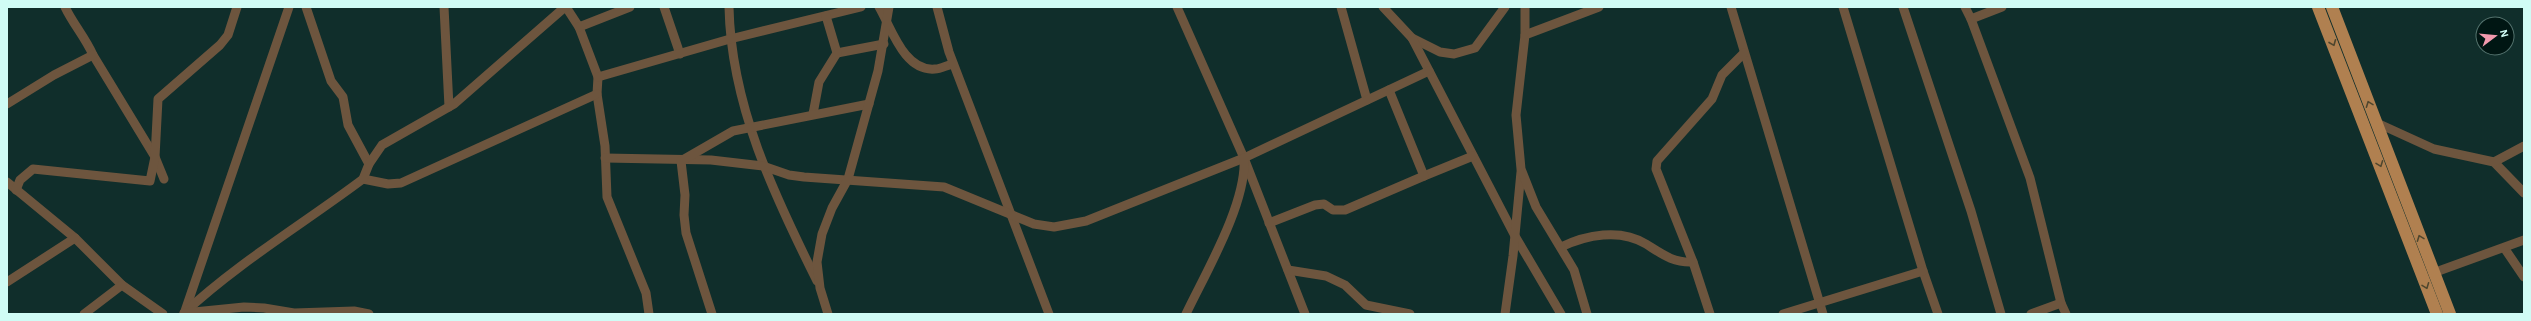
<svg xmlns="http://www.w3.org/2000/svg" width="2531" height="321" viewBox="0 0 2531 321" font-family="'Alegreya Sans',sans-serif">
  <rect width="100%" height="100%" fill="#102e2b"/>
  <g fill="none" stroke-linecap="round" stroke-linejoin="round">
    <g stroke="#6d553e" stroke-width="9">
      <path d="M65,7C73,24 85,37 93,55L155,157L164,179"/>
      <path d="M306,7L331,81L343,97L348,125L369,164"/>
      <path d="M444,7L449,107"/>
      <path d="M566,7L579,27L598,77L597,94L605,146L607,197L646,293L649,314"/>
      <path d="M664,7L680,54"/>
      <path d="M729,7C731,105 774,195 817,281"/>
      <path d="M879,7C891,27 904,72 935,69C941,69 947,65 953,64"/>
      <path d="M937,7L949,52L1049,314"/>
      <path d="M1177,7L1244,158L1305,314"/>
      <path d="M1341,7L1367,100"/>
      <path d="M1383,7L1412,38L1440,52L1454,54L1475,48L1505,7"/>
      <path d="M1731,7L1823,314"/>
      <path d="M1843,7L1923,271L1938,314"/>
      <path d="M1903,7L1971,211L2001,314"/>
      <path d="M1965,7L1971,19"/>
      <path d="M2002,7L1971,19L2030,178L2061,303L2066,314"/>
      <path d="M579,27L630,7"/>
      <path d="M1525,35V7"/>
      <path d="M1412,38L1515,236L1561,314"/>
      <path d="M837,53L884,44"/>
      <path d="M598,77L730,39L861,7"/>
      <path d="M7,104L54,75L93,55"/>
      <path d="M813,114L819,82L837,53L826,16"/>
      <path d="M2377,123L2434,149L2494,162L2524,193"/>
      <path d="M605,158L711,160L763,166L789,175L804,177L944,187L1034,224L1054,227L1086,221L1244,158"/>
      <path d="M2494,162L2524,146"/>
      <path d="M1424,176L1473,156"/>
      <path d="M363,179L388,184L401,183L597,94"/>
      <path d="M7,182L75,238L122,285L163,314"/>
      <path d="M16,190L20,180L33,169L150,181L155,157L158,99L220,45L228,35L237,7"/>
      <path d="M1269,223L1315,205L1324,204L1333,210H1345L1424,176L1389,90"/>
      <path d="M1561,247C1586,235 1620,228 1646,244C1662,254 1673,263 1693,262"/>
      <path d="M2505,249L2524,277"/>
      <path d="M1288,270L1326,276L1345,285L1366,305L1410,314"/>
      <path d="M2433,273L2524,240"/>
      <path d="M7,282L75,238"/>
      <path d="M185,311L289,7"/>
      <path d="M184,313C239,262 303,224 363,179L369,164L382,145L454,104L565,7"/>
      <path d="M184,313L244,307L264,308L294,313L354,311L369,314"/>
      <path d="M84,314L122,285"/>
      <path d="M712,314L686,233L684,215L685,195L681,161L733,131L869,104"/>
      <path d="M828,314L820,288L817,262L822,234L832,208L848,179L878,71L889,7"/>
      <path d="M1186,314C1206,272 1247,203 1244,158L1429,71"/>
      <path d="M1505,314L1513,256L1521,172"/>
      <path d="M1587,314L1574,270L1536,207L1521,169L1516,115L1525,35L1599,7"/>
      <path d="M1710,314L1693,262L1656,169L1657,161L1712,99L1722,75L1744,53"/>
      <path d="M1783,314L1923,271"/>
      <path d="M2031,314L2061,303"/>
    </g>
    <g stroke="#b08050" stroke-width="12">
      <path d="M2318,7L2437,314"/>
      <path d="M2332,7L2450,314"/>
    </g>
  </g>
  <defs><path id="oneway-chevron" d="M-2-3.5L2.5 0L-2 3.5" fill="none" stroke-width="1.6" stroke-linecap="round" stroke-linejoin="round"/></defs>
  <g stroke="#4f462e">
    <use href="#oneway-chevron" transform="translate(2333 43) rotate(68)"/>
    <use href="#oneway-chevron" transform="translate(2369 104) rotate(-111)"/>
    <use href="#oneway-chevron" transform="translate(2380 164) rotate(69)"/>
    <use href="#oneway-chevron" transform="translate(2420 238) rotate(-111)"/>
    <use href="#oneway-chevron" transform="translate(2426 286) rotate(69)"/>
  </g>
  <rect width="2531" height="321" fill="none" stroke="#d0fcf5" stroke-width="16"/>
  <g transform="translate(2495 36) rotate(74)"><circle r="19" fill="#001613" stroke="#53726d"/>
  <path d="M0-3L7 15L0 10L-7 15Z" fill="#f29aae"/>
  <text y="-6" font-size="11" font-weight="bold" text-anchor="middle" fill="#d0fcf5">N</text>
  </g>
</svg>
